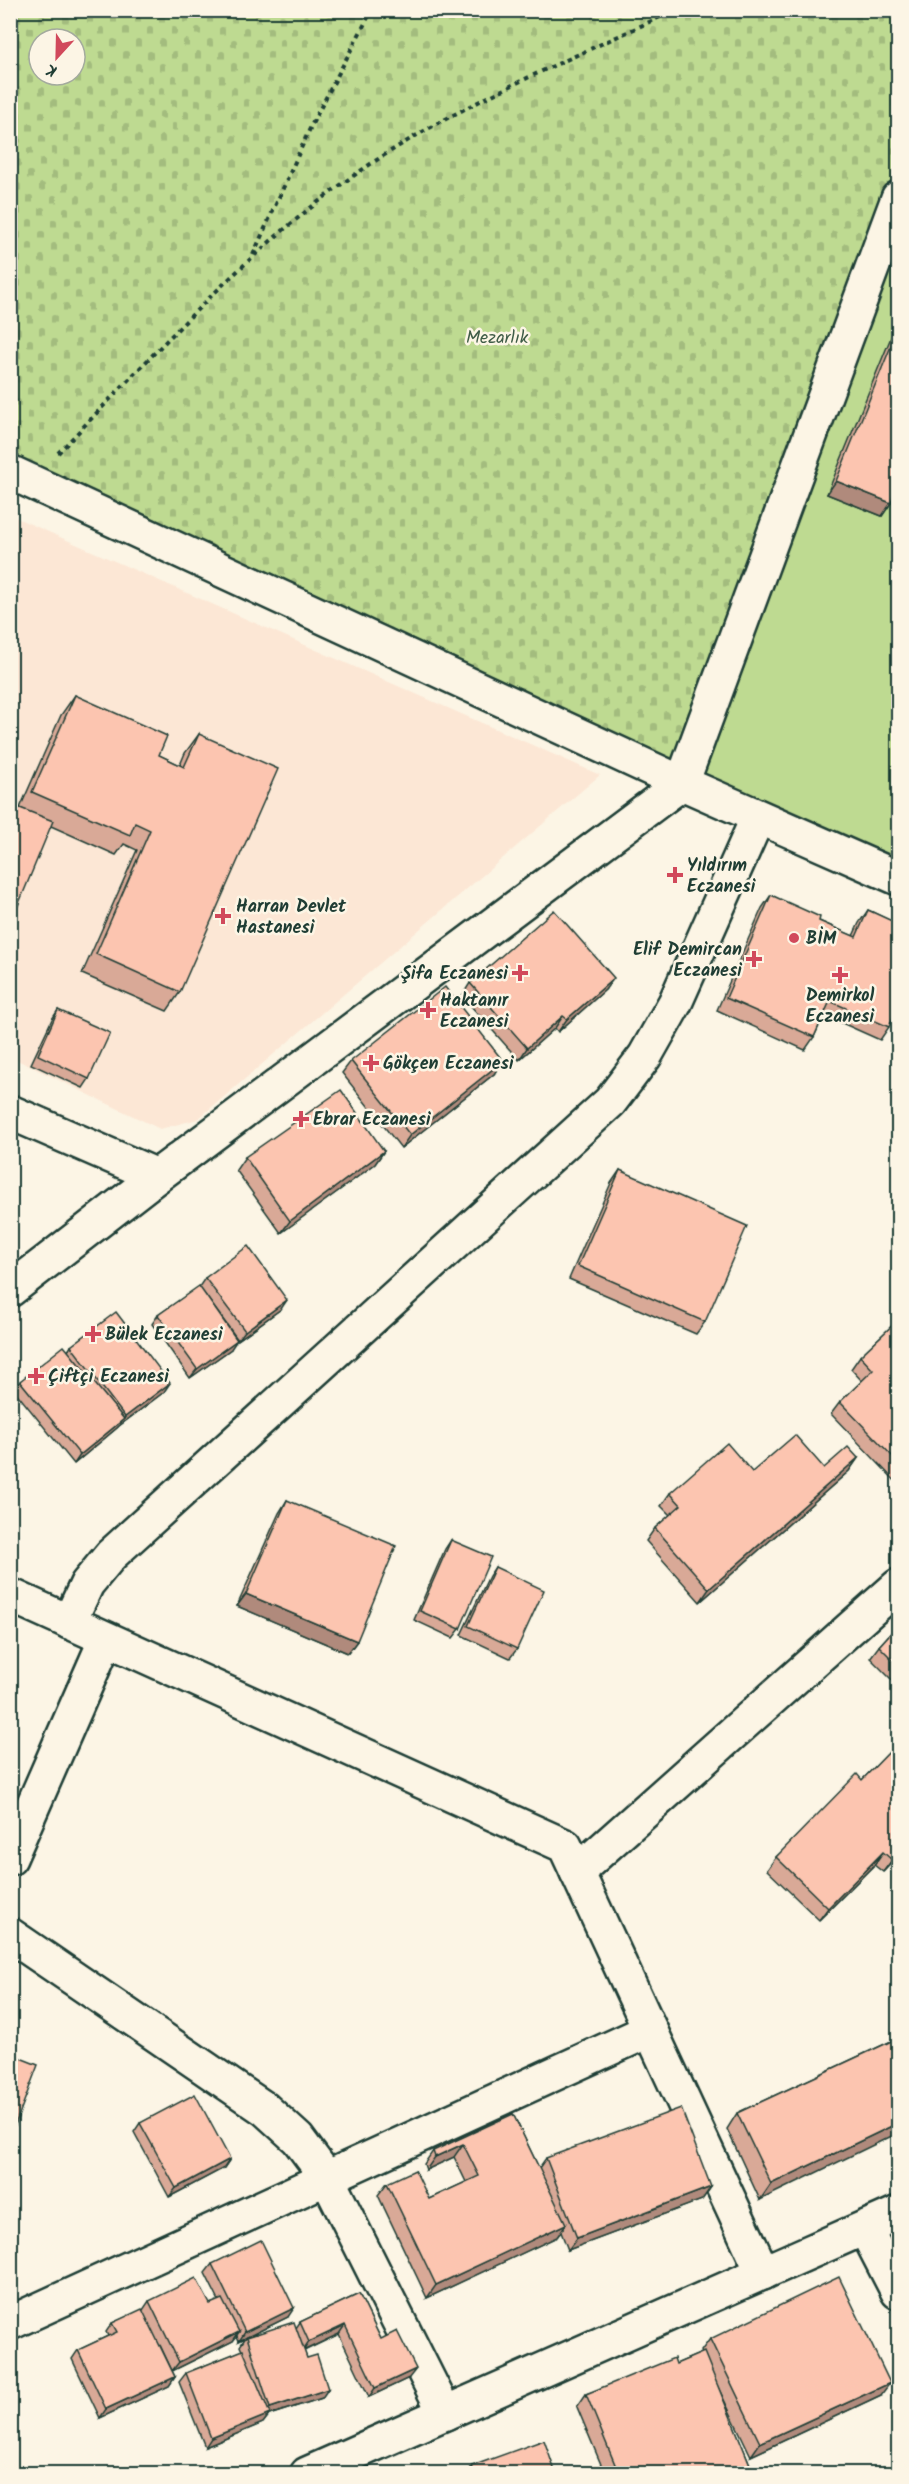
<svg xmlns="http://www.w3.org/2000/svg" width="909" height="2484" viewBox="0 0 909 2484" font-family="Kalam,sans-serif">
  <defs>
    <pattern id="cemetery-stones" width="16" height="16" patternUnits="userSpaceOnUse" patternTransform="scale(1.5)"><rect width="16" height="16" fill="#beda91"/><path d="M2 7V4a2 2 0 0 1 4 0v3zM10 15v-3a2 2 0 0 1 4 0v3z" fill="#a3bc7e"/></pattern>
  </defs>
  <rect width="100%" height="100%" fill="#fcf5e5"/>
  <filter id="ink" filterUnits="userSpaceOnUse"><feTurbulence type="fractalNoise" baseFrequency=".0167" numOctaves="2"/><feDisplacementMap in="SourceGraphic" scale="12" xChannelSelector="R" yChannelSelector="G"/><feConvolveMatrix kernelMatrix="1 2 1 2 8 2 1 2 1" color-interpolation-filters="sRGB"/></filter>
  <g filter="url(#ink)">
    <path fill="#fce7d5" d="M10,515L600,775L198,1119L160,1129L11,1057Z"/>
    <path fill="url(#cemetery-stones)" stroke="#6e8c62" stroke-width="1.5" fill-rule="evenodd" d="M11,11H898V198L682,783L11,472ZM39,39H75V75H39Z"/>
    <path fill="#beda91" stroke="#6e8c62" stroke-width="1.5" d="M898,198V878L682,783Z"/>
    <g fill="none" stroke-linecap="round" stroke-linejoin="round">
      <defs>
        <g id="minor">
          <path d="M10,472L682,783L898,878"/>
          <path d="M10,1112L157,1176"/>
          <path d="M10,1290L157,1176L682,783L898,198"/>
          <path d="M10,1595L565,1846L763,2273"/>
          <path d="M69,1622L87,1584L111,1555L610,1102L645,1056L675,1003L758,817"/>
          <path d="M10,1858L106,1639"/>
          <path d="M577,1872L898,1586"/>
          <path d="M10,1935L265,2109L298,2139L327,2178L445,2413"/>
          <path d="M865,2228L898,2292"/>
          <path d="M10,2323L650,2030"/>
          <path d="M307,2474L898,2213"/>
        </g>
      </defs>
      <use href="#minor" stroke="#1f3d34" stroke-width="38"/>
      <g stroke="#1f3d34" stroke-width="4" stroke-dasharray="4.5 4.5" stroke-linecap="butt">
        <path d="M253,255L312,124L372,10"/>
        <path d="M58,453C153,356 244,252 356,174C453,106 567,61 675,10"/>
      </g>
      <use href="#minor" stroke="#fcf5e5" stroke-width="33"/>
    </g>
    <g fill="#d9a997" stroke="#1f3d34" stroke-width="1.5">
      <path d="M898,320V484L891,503L882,516L827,494Z"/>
      <path d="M75,695L159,755L180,765L185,753L199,734L180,992L167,1011L82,974L137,850L124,844L116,855L51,826L20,808L61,715Z"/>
      <path d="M771,895L819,921L853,936L859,923L868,910L891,921L898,907V1006L889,1027L880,1040L824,1015L814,1037L805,1050L717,1010L762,908Z"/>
      <path d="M470,983L605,990L558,1032L555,1028L519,1060L462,996Z"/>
      <path d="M58,1010L89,1079L83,1088L31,1064L52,1019Z"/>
      <path d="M351,1061L494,1074L401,1148L342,1073Z"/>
      <path d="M384,1151L375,1164L281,1233L236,1170L245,1157Z"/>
      <path d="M620,1170L705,1322L696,1334L569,1279L611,1183Z"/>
      <path d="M205,1278L281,1309L238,1340L205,1295L231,1349L190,1378L152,1324L158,1315L199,1287Z"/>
      <path d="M898,1320V1484L831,1414L840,1402L862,1381L851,1369L860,1356Z"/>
      <path d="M71,1346L164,1392L119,1426L117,1428L74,1464L14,1390L20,1381L68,1351Z"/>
      <path d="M858,1458L849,1471L700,1602L646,1541L655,1528L670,1515L661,1506L670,1493L752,1472L824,1468Z"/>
      <path d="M287,1500L357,1641L348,1653L237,1606L279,1513Z"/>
      <path d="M451,1540L460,1629L453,1638L414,1620L445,1549Z"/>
      <path d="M495,1567L517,1649L510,1658L461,1635L489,1576Z"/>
      <path d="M898,1625V1686L870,1658L879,1646Z"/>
      <path d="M898,1743V1856L883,1872L874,1865L819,1920L767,1870L776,1857L862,1780Z"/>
      <path d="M898,2038L760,2200L727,2129L737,2113Z"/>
      <path d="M513,2114L539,2168L546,2158L711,2187L702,2200L568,2250L561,2232L557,2237L427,2298L378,2195L387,2183L429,2199L466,2182L454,2157L426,2170L424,2164L433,2151Z"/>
      <path d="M140,2123L230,2159L224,2168L169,2197L134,2132Z"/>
      <path d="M212,2264L288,2317L249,2336L296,2328L300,2322L359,2294L381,2339L409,2378L369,2397L339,2334L304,2351L322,2398L269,2415L263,2423L205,2447L179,2382L186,2373L242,2351L240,2346L246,2337L239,2341L237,2336L233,2341L172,2371L160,2345L175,2377L169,2386L100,2418L72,2359L78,2350L108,2336L106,2332L112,2323L143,2310L149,2301L210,2304L219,2301L205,2273Z"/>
      <path d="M710,2339L881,2395L751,2456L717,2385L751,2467L746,2474H605L577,2407L586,2394L676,2364L702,2353L701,2351Z"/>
      <path d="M472,2466L556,2474H467Z"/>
    </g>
    <g fill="#b08a7b" stroke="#1f3d34" stroke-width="1.5">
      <path d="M836,481L891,503L882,516L827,494Z"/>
      <path d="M614,978L605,990L558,1032L567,1019Z"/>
      <path d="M563,1016L555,1028L519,1060L527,1048Z"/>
      <path d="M503,1061L494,1074L401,1148L410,1135Z"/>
      <path d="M384,1151L375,1164L281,1233L290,1221Z"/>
      <path d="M287,1300L281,1309L238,1340L245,1331Z"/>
      <path d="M237,1340L231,1349L190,1378L197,1369Z"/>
      <path d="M170,1383L164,1392L119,1426L117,1428L74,1464L80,1455L124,1419L125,1417Z"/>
      <path d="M858,1458L849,1471L700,1602L709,1589Z"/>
      <path d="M246,1594L357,1641L348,1653L237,1606Z"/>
      <path d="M883,1852L874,1865L819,1920L828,1908Z"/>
      <path d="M898,1853V1856L883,1872L892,1860Z"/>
      <path d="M898,2123V2133L760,2200L771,2184Z"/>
      <path d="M463,2144L454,2157L426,2170L435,2157Z"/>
      <path d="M230,2159L224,2168L169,2197L176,2188Z"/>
      <path d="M711,2187L702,2200L568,2250L577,2238Z"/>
      <path d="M566,2224L557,2237L427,2298L436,2285Z"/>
      <path d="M294,2308L288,2317L239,2341L245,2332Z"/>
      <path d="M345,2325L339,2334L303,2351L309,2342Z"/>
      <path d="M239,2332L233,2341L172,2371L179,2362Z"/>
      <path d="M416,2369L409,2378L369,2397L375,2388Z"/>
      <path d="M175,2377L169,2386L100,2418L106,2409Z"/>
      <path d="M890,2383L881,2395L751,2456L760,2443Z"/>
      <path d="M328,2389L322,2398L269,2415L263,2423L205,2447L211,2438L264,2416L270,2408Z"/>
      <path d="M751,2467L746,2474H735Z"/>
    </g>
    <g fill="#fcc5b0" stroke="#1f3d34" stroke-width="1.5">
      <path d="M898,329V484L891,503L836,481Z"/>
      <path d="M75,695L167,736L159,755L184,767L199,734L278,769L180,992L96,954L150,830L135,823L130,835L32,792Z"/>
      <path d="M10,804L53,821L10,925Z"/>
      <path d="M771,895L820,917L819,921L856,937L868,910L894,922L898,912V1006L889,1027L830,1001L814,1037L726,998Z"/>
      <path d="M554,910L614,978L567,1019L563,1016L527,1048L470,983Z"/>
      <path d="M445,987L503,1061L410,1135L351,1061Z"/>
      <path d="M58,1010L110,1033L89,1079L38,1055Z"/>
      <path d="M341,1090L384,1151L290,1221L245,1157Z"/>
      <path d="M620,1170L747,1226L705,1322L578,1266Z"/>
      <path d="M248,1246L287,1300L245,1331L205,1278Z"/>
      <path d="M199,1286L237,1340L197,1369L158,1315Z"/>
      <path d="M116,1312L170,1383L125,1417L71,1346Z"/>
      <path d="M898,1320V1462L840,1402L873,1370L860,1356Z"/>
      <path d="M64,1346L124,1419L80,1455L20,1381Z"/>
      <path d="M795,1435L824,1468L848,1447L858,1458L709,1589L655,1528L681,1505L670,1493L727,1443L752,1472Z"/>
      <path d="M287,1500L396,1546L357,1641L246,1594Z"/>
      <path d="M451,1540L491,1557L460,1629L420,1611Z"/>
      <path d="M495,1567L544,1590L517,1649L468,1626Z"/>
      <path d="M898,1625V1665L879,1646Z"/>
      <path d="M898,1743V1853L892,1860L883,1852L828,1908L776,1857L857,1774L862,1780Z"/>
      <path d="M898,2038V2123L771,2184L737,2113Z"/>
      <path d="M10,2054L38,2065L10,2138Z"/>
      <path d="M195,2094L230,2159L176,2188L140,2123Z"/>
      <path d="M681,2108L711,2187L577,2238L546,2158Z"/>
      <path d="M513,2114L566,2224L436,2285L387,2183L415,2170L429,2199L479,2176L463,2144L435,2157L433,2151Z"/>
      <path d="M261,2240L294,2308L245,2332L212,2264Z"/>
      <path d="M839,2277L890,2383L760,2443L710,2339Z"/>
      <path d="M196,2278L210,2304L222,2299L239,2332L179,2362L149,2301Z"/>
      <path d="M359,2294L381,2339L397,2331L416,2369L375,2388L345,2325L309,2342L300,2322Z"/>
      <path d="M142,2309L175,2377L106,2409L78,2350L117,2332L112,2323Z"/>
      <path d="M294,2322L307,2358L317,2355L328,2389L270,2408L247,2337Z"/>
      <path d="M243,2350L270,2414L211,2438L186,2373Z"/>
      <path d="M704,2352L751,2467L735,2474H619L586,2394L674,2358L676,2364Z"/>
      <path d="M544,2440L556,2474H475L472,2466Z"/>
    </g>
  </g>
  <g fill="#d1495b" stroke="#fcf5e5" stroke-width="2">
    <path d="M672 866h6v6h6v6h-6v6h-6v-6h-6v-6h6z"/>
    <path d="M220 907h6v6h6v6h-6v6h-6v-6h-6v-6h6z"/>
    <circle cx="794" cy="938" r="6"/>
    <path d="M751 950h6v6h6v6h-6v6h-6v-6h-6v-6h6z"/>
    <path d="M517 964h6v6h6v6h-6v6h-6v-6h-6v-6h6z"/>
    <path d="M837 966h6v6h6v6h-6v6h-6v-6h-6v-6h6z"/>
    <path d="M425 1001h6v6h6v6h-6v6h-6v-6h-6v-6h6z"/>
    <path d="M368 1054h6v6h6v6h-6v6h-6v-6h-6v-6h6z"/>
    <path d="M298 1110h6v6h6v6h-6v6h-6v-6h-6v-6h6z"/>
    <path d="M90 1325h6v6h6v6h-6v6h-6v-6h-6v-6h6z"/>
    <path d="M33 1367h6v6h6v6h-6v6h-6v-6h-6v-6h6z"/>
  </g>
  <g text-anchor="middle" stroke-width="5" stroke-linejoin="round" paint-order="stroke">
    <g font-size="18" fill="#3f5c47" stroke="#fcf5e5">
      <text x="497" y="343">Mezarlık</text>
    </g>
    <g font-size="18" font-weight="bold" fill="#1f3d34" stroke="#fcf5e5" text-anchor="start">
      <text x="687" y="871">Yıldırım<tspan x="687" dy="21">Eczanesi</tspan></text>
      <text x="236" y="912">Harran Devlet<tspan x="236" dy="21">Hastanesi</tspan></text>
      <text x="806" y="944">BİM</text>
      <text x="742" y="955" text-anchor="end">Elif Demircan<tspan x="742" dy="21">Eczanesi</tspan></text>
      <text x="508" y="979" text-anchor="end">Şifa Eczanesi</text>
      <text x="840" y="1001" text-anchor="middle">Demirkol<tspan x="840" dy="21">Eczanesi</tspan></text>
      <text x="440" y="1006">Haktanır<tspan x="440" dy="21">Eczanesi</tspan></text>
      <text x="383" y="1069">Gökçen Eczanesi</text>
      <text x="313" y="1125">Ebrar Eczanesi</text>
      <text x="105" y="1340">Bülek Eczanesi</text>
      <text x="48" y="1382">Çiftçi Eczanesi</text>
    </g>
  </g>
  <rect width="909" height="2484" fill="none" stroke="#fcf5e5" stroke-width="36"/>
  <rect x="18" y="18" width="873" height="2448" fill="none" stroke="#1f3d34" stroke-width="2" filter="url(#ink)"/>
  <g transform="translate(57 57) rotate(202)"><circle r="28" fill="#fcf5e5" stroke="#a4ab9e" stroke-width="1.5"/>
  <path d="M0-4.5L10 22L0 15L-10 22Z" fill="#d1495b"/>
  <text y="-9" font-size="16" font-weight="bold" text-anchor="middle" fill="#1f3d34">K</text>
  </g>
</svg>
